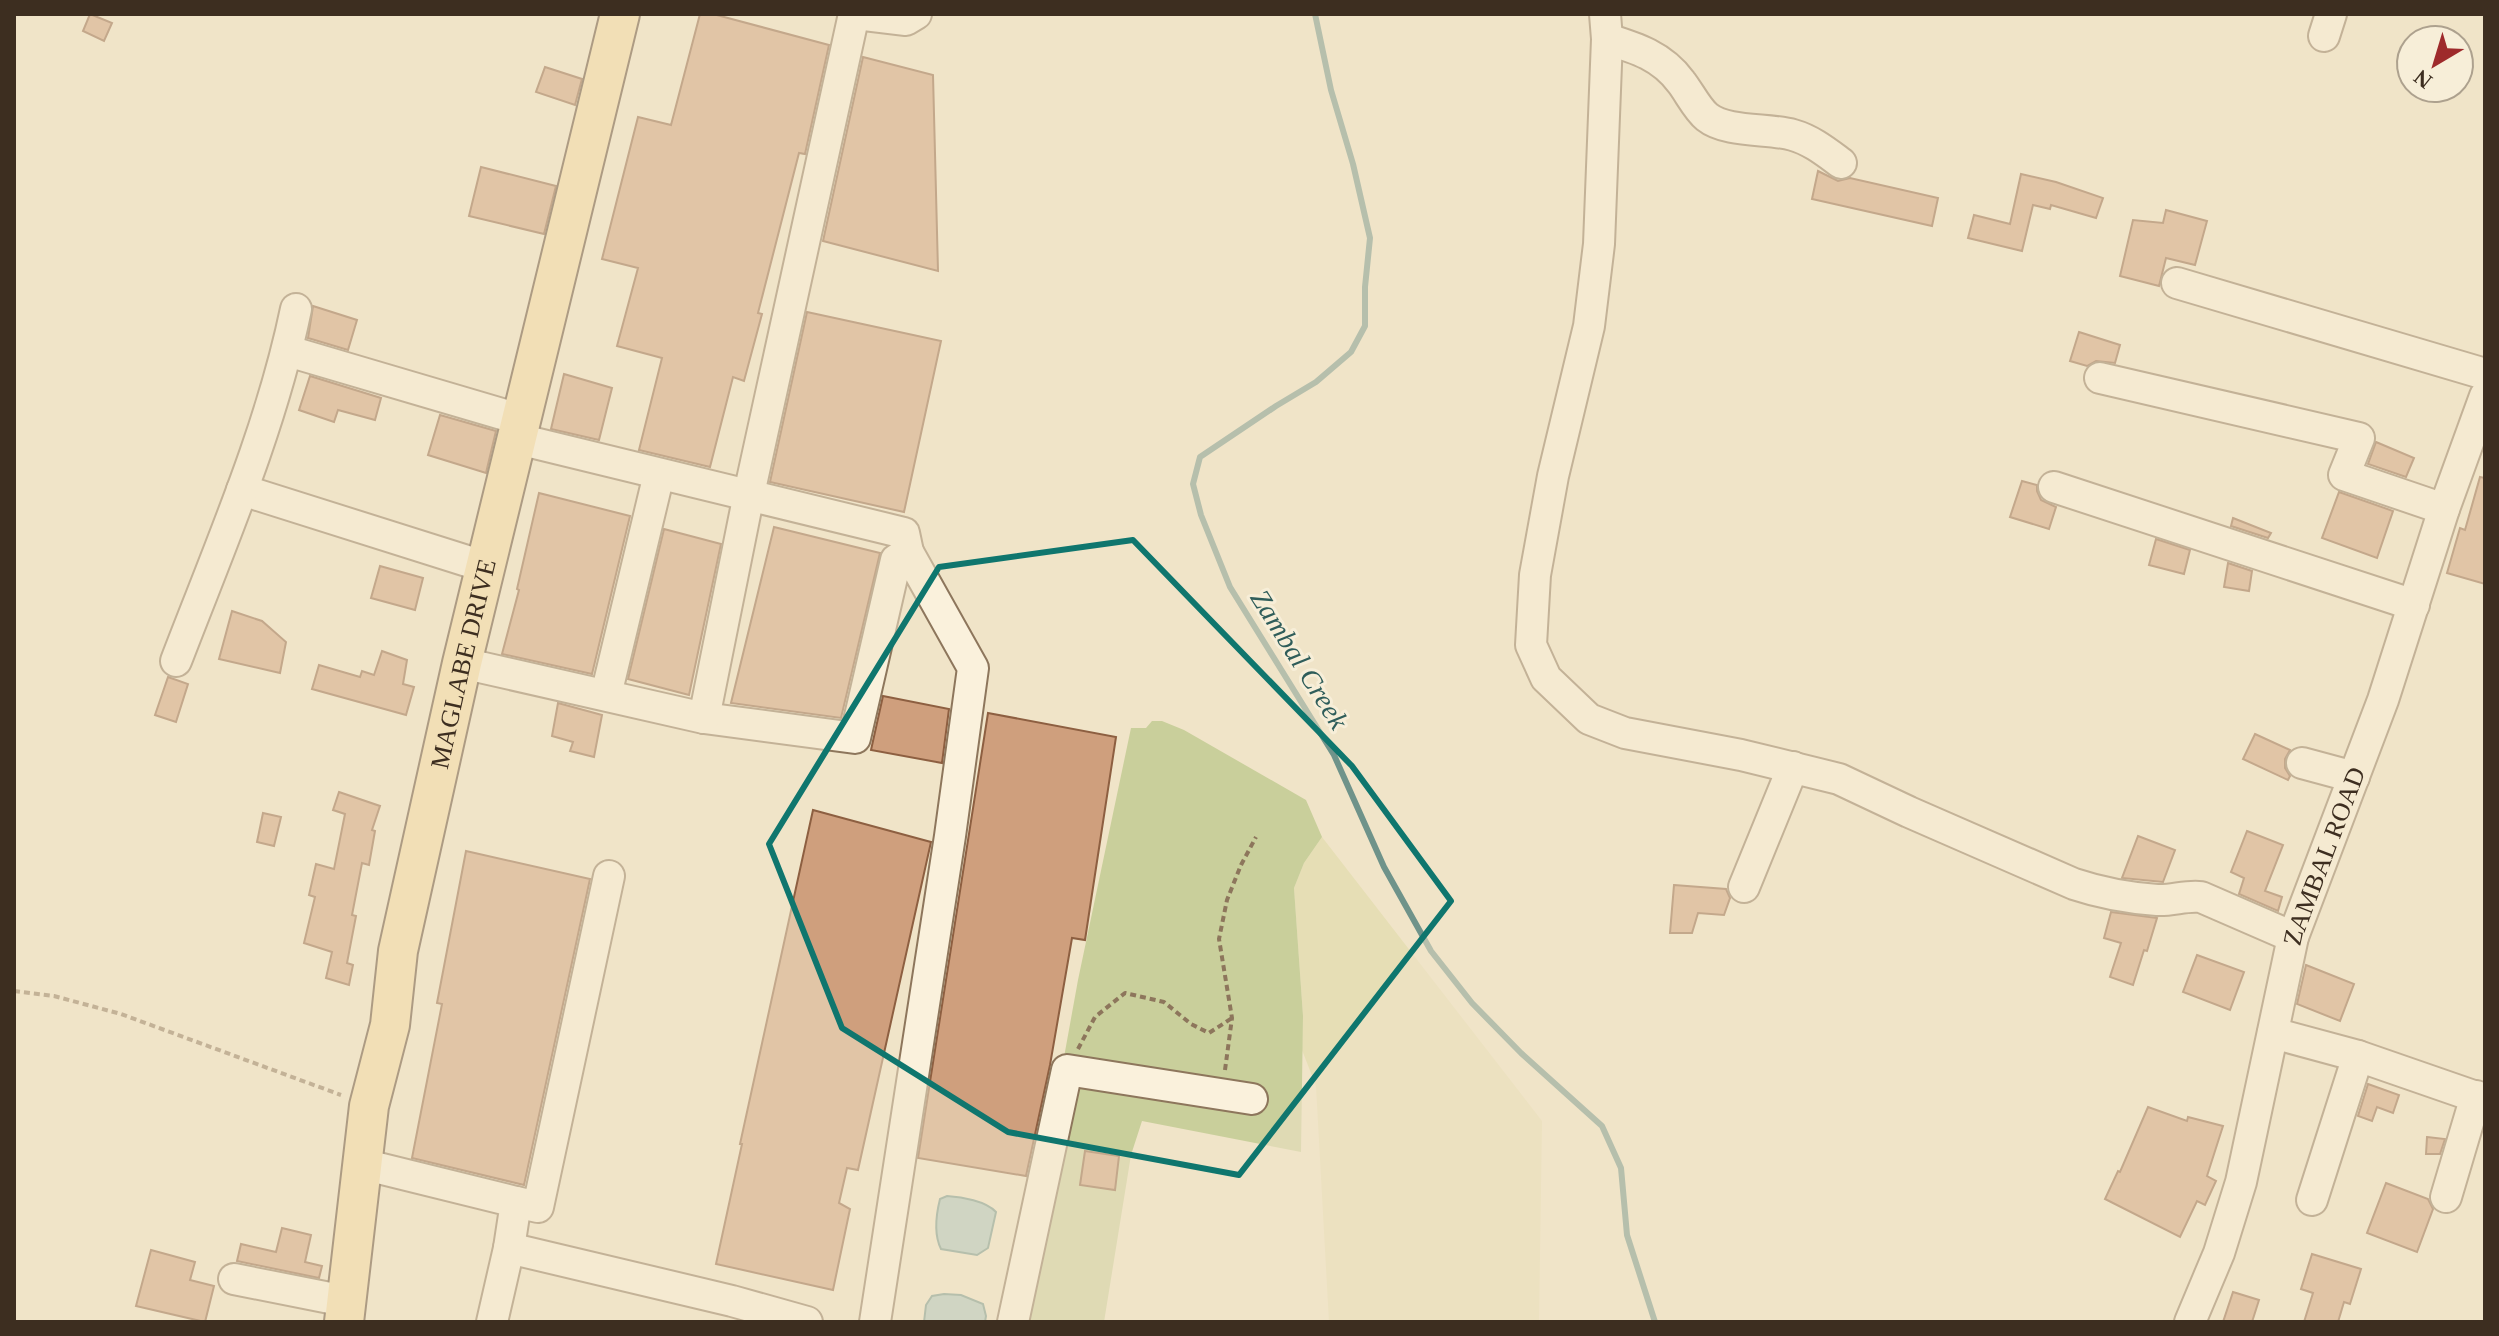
<svg xmlns="http://www.w3.org/2000/svg" width="2499" height="1336" viewBox="0 0 2499 1336" font-family="'Times New Roman',serif">
  <rect width="100%" height="100%" fill="#f0e4c8"/>
  <path fill="#e6deb5" d="M1322,837L1542,1121L1539,1322H1329L1316,1086L1302,1050L1303,1016L1294,888L1304,863Z"/>
  <path fill="#c9cf9b" d="M1152,721H1162L1184,730L1306,800L1322,837L1304,863L1294,888L1303,1016L1301,1152L1142,1121L1131,1155L1104,1322H1016L1078,980L1131,728H1146Z"/>
  <g fill="#a9c4bc" stroke="#6f938a" stroke-width="2">
    <path d="M947,1196C962,1197 986,1201 996,1212L988,1248L977,1255L941,1249C934,1235 936,1215 940,1199Z"/>
    <path d="M944,1294L961,1295L983,1304L986,1316L985,1322H924L926,1305L932,1296Z"/>
  </g>
  <g fill="none" stroke-linecap="round" stroke-linejoin="round">
    <path stroke="#6f938a" stroke-width="6" d="M1315,14L1331,90L1353,164L1370,238L1365,287V326L1351,352L1316,382L1276,406L1200,457L1193,484L1201,515L1230,587L1334,755L1384,867L1431,951L1472,1003L1521,1053L1602,1126L1621,1168L1627,1235L1655,1322"/>
  </g>
  <g fill="#cf9f7d" stroke="#8d5f41" stroke-width="2">
    <path d="M90,14L112,23L104,41L83,31Z"/>
    <path d="M700,14H713L829,45L805,154L799,153L758,313L762,314L744,381L733,377L710,467L639,450L662,358L617,346L638,268L602,259L638,117L671,125Z"/>
    <path d="M863,57L933,75L938,271L823,241Z"/>
    <path d="M545,67L582,79L575,105L536,92Z"/>
    <path d="M481,167L556,186L544,234L469,216Z"/>
    <path d="M1818,171L1838,181L1850,178L1938,198L1932,226L1812,199Z"/>
    <path d="M2021,174L2056,182L2103,198L2096,218L2051,205L2050,209L2033,205L2022,251L1968,238L1974,215L2010,224Z"/>
    <path d="M2166,210L2207,221L2195,265L2166,258L2159,286L2120,276L2133,220L2163,223Z"/>
    <path d="M313,306L357,320L348,350L308,338Z"/>
    <path d="M807,312L941,341L904,512L770,482Z"/>
    <path d="M2079,332L2120,345L2115,363L2096,361L2087,366L2070,361Z"/>
    <path d="M564,374L612,388L599,440L551,429Z"/>
    <path d="M310,376L381,398L375,420L338,410L334,422L299,410Z"/>
    <path d="M440,415L496,431L486,473L428,455Z"/>
    <path d="M2376,442L2414,458L2406,477L2368,464Z"/>
    <path d="M2480,477L2485,478V584L2447,573L2460,528L2465,530Z"/>
    <path d="M2022,481L2037,485V491L2041,500L2056,507L2049,529L2010,517Z"/>
    <path d="M2339,492L2393,511L2377,558L2322,538Z"/>
    <path d="M539,493L630,516L592,674L502,654L519,590L517,589Z"/>
    <path d="M2233,518L2271,533L2268,538L2231,526Z"/>
    <path d="M774,527L880,553L841,718L731,703Z"/>
    <path d="M664,529L721,544L689,695L628,679Z"/>
    <path d="M2156,539L2190,550L2184,574L2149,565Z"/>
    <path d="M2228,563L2252,571L2249,591L2224,587Z"/>
    <path d="M380,566L423,578L415,610L371,598Z"/>
    <path d="M232,611L262,621L286,642L280,673L219,659Z"/>
    <path d="M382,651L407,660L403,684L414,687L406,715L312,689L319,665L360,677L362,671L374,675Z"/>
    <path d="M168,677L188,684L176,722L155,715Z"/>
    <path d="M883,696L949,709L942,763L871,750Z"/>
    <path d="M558,703L602,715L594,757L570,751L573,742L552,736Z"/>
    <path d="M988,713L1116,737L1085,940L1072,938L1050,1065L1026,1176L918,1158Z"/>
    <path d="M2255,734L2290,750L2285,759V768L2290,776L2288,780L2243,759Z"/>
    <path d="M339,792L380,806L372,830L375,831L369,865L362,863L352,915L356,916L347,963L353,965L349,985L326,978L332,952L304,943L315,897L309,895L316,864L334,869L345,814L333,810Z"/>
    <path d="M813,810L931,842L858,1170L847,1168L839,1203L850,1209L833,1290L716,1264L742,1144H740Z"/>
    <path d="M263,813L281,817L274,846L257,842Z"/>
    <path d="M2247,831L2283,845L2265,891L2282,897L2278,911L2239,894L2244,878L2231,872Z"/>
    <path d="M2138,836L2175,850L2163,882L2122,878Z"/>
    <path d="M466,851L590,879L524,1185L412,1158L442,1004L437,1003Z"/>
    <path d="M1674,885L1726,889L1730,898L1724,915L1698,913L1692,933H1670Z"/>
    <path d="M2111,912L2157,918L2147,951L2144,950L2133,985L2110,977L2121,943L2104,938Z"/>
    <path d="M2197,955L2244,972L2230,1010L2183,992Z"/>
    <path d="M2306,965L2354,984L2340,1021L2297,1004Z"/>
    <path d="M2368,1084L2399,1095L2393,1113L2377,1107L2372,1121L2358,1116Z"/>
    <path d="M2148,1107L2187,1121L2188,1117L2223,1126L2207,1176L2216,1181L2205,1205L2197,1201L2180,1237L2105,1199L2118,1171L2120,1172Z"/>
    <path d="M2427,1137L2445,1139L2440,1154H2426Z"/>
    <path d="M1085,1151L1119,1156L1115,1190L1080,1185Z"/>
    <path d="M2386,1183L2428,1199L2433,1209L2417,1252L2367,1233Z"/>
    <path d="M282,1228L311,1235L305,1262L322,1266L319,1278L237,1261L241,1244L276,1252Z"/>
    <path d="M151,1250L195,1262L190,1280L214,1286L205,1322L136,1306Z"/>
    <path d="M2312,1254L2361,1269L2350,1304L2344,1302L2338,1322H2304L2313,1293L2301,1289Z"/>
    <path d="M2233,1292L2259,1300L2252,1322H2223Z"/>
  </g>
  <g fill="none" stroke-linecap="round" stroke-linejoin="round">
    <defs>
      <g id="minor">
        <path d="M856,14L906,20L916,14"/>
        <path d="M1605,14L1607,39L1599,244L1589,326L1553,476L1535,575L1531,645L1546,678L1589,719L1625,733L1741,755L1839,779L1909,812L2074,884C2101,893 2129,898 2157,900C2172,901 2186,895 2201,897L2293,937"/>
        <path d="M2324,36L2331,14"/>
        <path d="M1607,39C1636,48 1662,56 1681,82C1689,92 1697,109 1707,117C1727,133 1769,128 1793,135C1811,140 1826,152 1841,163"/>
        <path d="M2177,283L2485,374"/>
        <path d="M288,351L522,420"/>
        <path d="M2100,378L2359,438L2344,475L2444,509"/>
        <path d="M518,439L904,533L908,552"/>
        <path d="M2054,487L2414,605"/>
        <path d="M242,490L486,567"/>
        <path d="M176,661C220,546 271,430 296,309"/>
        <path d="M462,663L704,718L855,738L896,560L908,552L973,668L950,836L875,1322"/>
        <path d="M606,695L659,474"/>
        <path d="M704,718L749,494L854,14"/>
        <path d="M2302,763L2354,777"/>
        <path d="M1744,887L1793,767"/>
        <path d="M2273,1033L2358,1056L2485,1100"/>
        <path d="M362,1164L516,1202L509,1248L492,1322"/>
        <path d="M2446,1197L2476,1096"/>
        <path d="M2312,1200L2358,1056"/>
        <path d="M516,1202L538,1207L609,876"/>
        <path d="M509,1248L732,1301L807,1322"/>
        <path d="M234,1279L345,1301"/>
        <path d="M1013,1322L1067,1070L1252,1099"/>
        <path id="s1" d="M2190,1322L2219,1253L2241,1182L2293,937L2383,700L2444,509L2485,396"/>
      </g>
      <g id="major">
        <path id="s2" d="M344,1322L369,1106L390,1025L398,951L462,663L620,14"/>
      </g>
    </defs>
    <use href="#minor" stroke="#8d765c" stroke-width="34"/>
    <use href="#major" stroke="#5b4430" stroke-width="42"/>
    <g stroke="#8d765c" stroke-width="4" stroke-dasharray="6 4" stroke-linecap="butt">
      <path d="M14,991L54,996L121,1014L341,1095"/>
      <path d="M1078,1049L1095,1017L1125,993L1164,1002L1191,1024L1209,1033L1232,1018"/>
      <path d="M1225,1070L1232,1018L1219,939L1227,900L1241,865L1256,837"/>
    </g>
    <use href="#minor" stroke="#faf1dc" stroke-width="30"/>
    <use href="#major" stroke="#f3d9a0" stroke-width="38"/>
  </g>
  <path d="M0 0H2499V1336H0ZM1133,540L1352,766L1451,901L1239,1175L1008,1132L842,1028L769,844L939,567Z" fill="#f0e4c8" fill-opacity=".55" fill-rule="evenodd"/>
  <path fill="none" stroke="#0f766e" stroke-width="6" stroke-linejoin="round" d="M1133,540L1352,766L1451,901L1239,1175L1008,1132L842,1028L769,844L939,567Z"/>
  <g text-anchor="middle" stroke-width="6" stroke-linejoin="round" paint-order="stroke">
    <g font-size="26" fill="#3d2e20" stroke="#f7eed8">
      <text dy="9" stroke="none"><textPath href="#s2" startOffset="670">MAGLABE DRIVE</textPath></text>
      <text dy="9" stroke="none"><textPath href="#s1" startOffset="486">ZAMBAL ROAD</textPath></text>
    </g>
    <g font-size="28" font-style="italic" fill="#2f5d5a" stroke="#f7eed8">
      <text transform="translate(1300 659) rotate(58)" y="10">Zambal Creek</text>
    </g>
  </g>
  <rect width="2499" height="1336" fill="none" stroke="#3d2e20" stroke-width="32"/>
  <g transform="translate(2435 64) rotate(218)"><circle r="38" fill="#f7eed8" stroke="#ada18e" stroke-width="2"/>
  <path d="M0-6L14 30L0 20L-14 30Z" fill="#9e2a2b"/>
  <text y="-12" font-size="22" font-weight="bold" text-anchor="middle" fill="#3d2e20">N</text>
  </g>
</svg>
